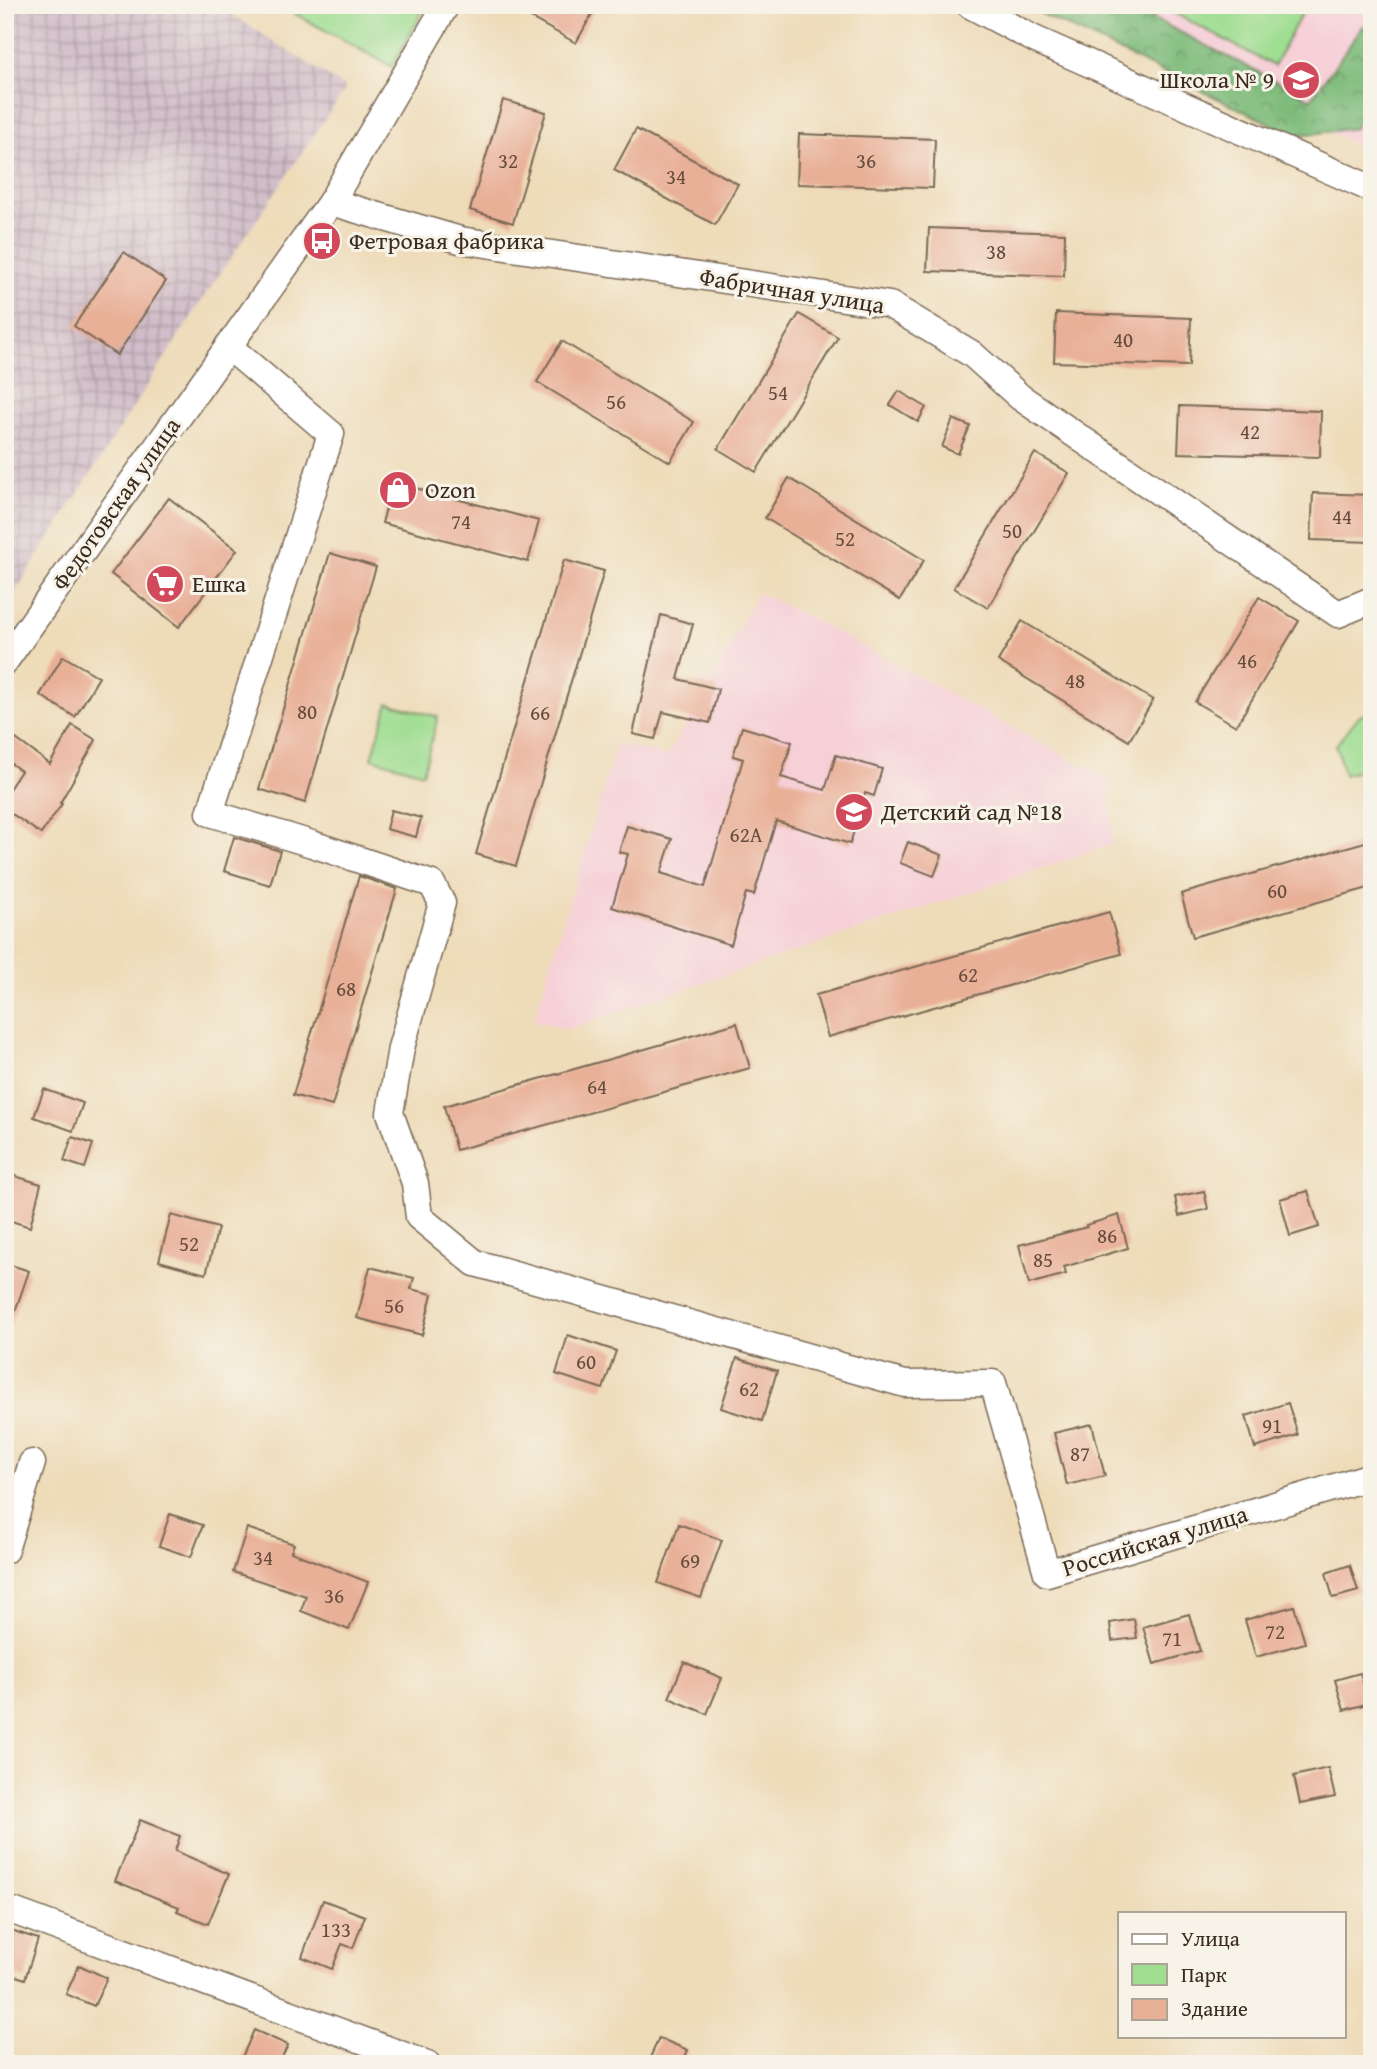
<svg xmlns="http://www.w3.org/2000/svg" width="1377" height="2069" viewBox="0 0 1377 2069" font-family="'Gentium Book Plus',serif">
  <defs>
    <pattern id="industrial-grid" width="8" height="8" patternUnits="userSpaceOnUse" patternTransform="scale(1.75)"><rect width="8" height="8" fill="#d1bdc9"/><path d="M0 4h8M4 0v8" fill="none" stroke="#ab9aa3"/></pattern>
    <pattern id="forest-crowns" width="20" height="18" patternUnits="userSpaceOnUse" patternTransform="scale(1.75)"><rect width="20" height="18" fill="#7fbc7b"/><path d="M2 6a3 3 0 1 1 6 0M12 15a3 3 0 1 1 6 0" fill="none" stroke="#699964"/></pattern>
  </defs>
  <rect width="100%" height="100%" fill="#f7f3e8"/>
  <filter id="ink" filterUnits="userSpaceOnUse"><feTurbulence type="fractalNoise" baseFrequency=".0143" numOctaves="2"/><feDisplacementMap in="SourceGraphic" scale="14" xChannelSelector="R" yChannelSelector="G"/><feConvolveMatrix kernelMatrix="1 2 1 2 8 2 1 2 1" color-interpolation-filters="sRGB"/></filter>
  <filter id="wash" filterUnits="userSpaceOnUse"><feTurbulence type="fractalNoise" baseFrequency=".00686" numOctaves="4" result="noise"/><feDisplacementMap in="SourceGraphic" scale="28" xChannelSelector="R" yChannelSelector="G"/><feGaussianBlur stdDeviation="1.57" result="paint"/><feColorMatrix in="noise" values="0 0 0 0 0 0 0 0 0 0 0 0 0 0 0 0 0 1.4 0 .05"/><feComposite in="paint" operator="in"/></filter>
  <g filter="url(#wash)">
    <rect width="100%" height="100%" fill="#eedcb9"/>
    <g fill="#f6cfd7">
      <path d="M1088,5H1372V154Z"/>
      <path d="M758,593L812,619L1109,780L1113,844L567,1029L534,1020L617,743L667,756L687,722L686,721L696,680L709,683Z"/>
    </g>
    <path fill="url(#industrial-grid)" d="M5,5H217L346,88L200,303L5,608Z"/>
    <g fill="#9fdd91" stroke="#6d8458" stroke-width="2">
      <path d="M279,5H426L392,67Z"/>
      <path d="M1159,5H1306L1274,66Z"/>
      <path d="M388,703L438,717L423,773L372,758Z"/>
      <path d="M1372,712V767L1344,775L1336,745L1359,716Z"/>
    </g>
    <path fill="url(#forest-crowns)" stroke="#5d734c" stroke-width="2" d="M1023,5H1127L1311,99L1363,26L1372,36V89L1355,128L1296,136Z"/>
    <g id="blocks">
      <g fill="#e9b098">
        <path d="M538,5H597L576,43L531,18Z"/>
        <path d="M503,100L546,112L513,223L470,210Z"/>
        <path d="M636,129L738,184L715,225L614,170Z"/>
        <path d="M799,134L935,139L933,188L797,184Z"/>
        <path d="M929,228L1065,233L1064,276L927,271Z"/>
        <path d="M124,252L166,281L117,355L74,326Z"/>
        <path d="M1056,313L1191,318L1189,366L1054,362Z"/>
        <path d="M799,314L838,337L756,472L718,449Z"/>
        <path d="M562,341L694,422L670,462L537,382Z"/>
        <path d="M899,391L926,407L918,422L890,405Z"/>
        <path d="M1180,406L1321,411L1320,457L1178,453Z"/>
        <path d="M953,419L970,426L958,454L942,447Z"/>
        <path d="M1035,453L1069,473L988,608L954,588Z"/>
        <path d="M789,478L924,560L900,600L765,518Z"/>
        <path d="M393,482L539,521L528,562L382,523Z"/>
        <path d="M1313,493L1372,495V542L1311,540Z"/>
        <path d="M169,498L237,550L179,627L111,574Z"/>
        <path d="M330,553L376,567L305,803L259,789Z"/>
        <path d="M564,560L604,571L516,866L476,854Z"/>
        <path d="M1259,597L1299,621L1236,726L1195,702Z"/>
        <path d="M661,615L693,624L678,679L718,689L710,723L663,712L655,739L633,734Z"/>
        <path d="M1022,621L1153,700L1129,741L998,661Z"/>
        <path d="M63,656L99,677L75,717L40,695Z"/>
        <path d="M72,725L96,740L60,803L62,804L41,834L5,809V795L21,771L5,759V731L50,764Z"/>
        <path d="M742,727L792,742L781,777L825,790L836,755L882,769L874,796L865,793L850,844L776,821L754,895L746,893L731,945L612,907L628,854L619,852L627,826L672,839L661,873L705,887L743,759L733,756Z"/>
        <path d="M391,810L421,818L416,837L386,829Z"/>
        <path d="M234,837L280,851L270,885L224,871Z"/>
        <path d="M1372,840V887L1193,937L1181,894Z"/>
        <path d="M908,842L942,855L934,876L900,863Z"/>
        <path d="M359,876L397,889L332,1106L293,1095Z"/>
        <path d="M1109,912L1121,954L828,1037L816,995Z"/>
        <path d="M737,1023L750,1068L456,1150L444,1106Z"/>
        <path d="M44,1089L83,1103L73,1131L34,1117Z"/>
        <path d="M72,1137L93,1144L85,1168L64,1161Z"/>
        <path d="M5,1173L41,1184L30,1227L5,1219Z"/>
        <path d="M1204,1191L1208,1209L1179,1216L1175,1197Z"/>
        <path d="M1308,1191L1319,1227L1290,1236L1280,1199Z"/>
        <path d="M171,1215L218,1228L206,1274L159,1261Z"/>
        <path d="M1119,1215L1128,1248L1064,1267L1066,1274L1029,1284L1019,1245L1087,1227L1086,1225Z"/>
        <path d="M5,1263L29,1271L8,1332L5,1331Z"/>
        <path d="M370,1267L414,1278L411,1289L432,1294L422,1335L357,1318Z"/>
        <path d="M568,1335L616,1351L603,1389L556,1374Z"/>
        <path d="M737,1358L777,1371L762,1421L721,1408Z"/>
        <path d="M1288,1403L1298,1435L1255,1448L1246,1416Z"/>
        <path d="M1092,1424L1105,1476L1067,1485L1054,1433Z"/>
        <path d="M170,1514L203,1525L191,1557L159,1546Z"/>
        <path d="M679,1524L722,1540L701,1598L658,1583Z"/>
        <path d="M247,1528L294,1544L291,1552L368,1582L349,1630L301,1611L306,1596L233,1572Z"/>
        <path d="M1350,1565L1358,1591L1333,1598L1326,1573Z"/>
        <path d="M1294,1606L1305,1643L1256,1657L1245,1620Z"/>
        <path d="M1189,1614L1200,1651L1154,1664L1143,1627Z"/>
        <path d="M1134,1619L1137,1638L1112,1641L1110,1623Z"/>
        <path d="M684,1662L722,1678L707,1714L669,1698Z"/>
        <path d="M1360,1673L1370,1703L1344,1710L1335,1680Z"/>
        <path d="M1328,1768L1335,1797L1300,1804L1294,1776Z"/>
        <path d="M140,1820L180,1836L175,1851L229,1874L208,1924L177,1911L179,1907L115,1881Z"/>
        <path d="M323,1900L365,1916L353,1948L342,1944L332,1969L302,1957Z"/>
        <path d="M5,1928L38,1939L25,1979L5,1972Z"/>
        <path d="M79,1965L107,1978L94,2006L66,1994Z"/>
        <path d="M254,2030L288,2045L279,2064H239Z"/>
        <path d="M659,2038L688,2050L682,2064H647Z"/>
      </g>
    </g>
  </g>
  <g filter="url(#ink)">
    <use href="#blocks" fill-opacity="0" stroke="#7a6854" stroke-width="2"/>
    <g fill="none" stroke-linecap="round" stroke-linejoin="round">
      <defs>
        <g id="minor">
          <path d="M970,5L1034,39L1372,189"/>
          <path d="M331,202L460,240L890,305L972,354L1020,397L1338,614L1372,600"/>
          <path d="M228,346L331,434L210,813L312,844L432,884L442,903L401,1048L390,1113L415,1183L419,1217L475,1263L905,1384L993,1383L1047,1573L1372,1476"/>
          <path d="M5,661L331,202L446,5"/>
          <path d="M5,1550L32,1463"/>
          <path d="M5,1908L427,2064"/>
        </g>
      </defs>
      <use href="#minor" stroke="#7a6854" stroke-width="29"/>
      <use href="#minor" stroke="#fff" stroke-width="26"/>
    </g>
  </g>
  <defs>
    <symbol id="school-disc" viewBox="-11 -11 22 22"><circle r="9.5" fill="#d1495b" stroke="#f7f3e8"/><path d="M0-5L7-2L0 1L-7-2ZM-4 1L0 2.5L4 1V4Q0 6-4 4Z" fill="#fff"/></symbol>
    <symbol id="bus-disc" viewBox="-11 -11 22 22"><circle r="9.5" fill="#d1495b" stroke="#f7f3e8"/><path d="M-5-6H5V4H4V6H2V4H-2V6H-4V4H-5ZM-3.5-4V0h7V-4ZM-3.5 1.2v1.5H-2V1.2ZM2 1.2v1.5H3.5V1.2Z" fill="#fff"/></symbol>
    <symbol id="shop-disc" viewBox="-11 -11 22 22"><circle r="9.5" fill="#d1495b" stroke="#f7f3e8"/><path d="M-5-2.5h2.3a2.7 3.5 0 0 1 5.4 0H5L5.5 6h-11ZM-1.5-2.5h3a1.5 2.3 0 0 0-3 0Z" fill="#fff"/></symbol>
    <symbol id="supermarket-disc" viewBox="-11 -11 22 22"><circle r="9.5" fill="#d1495b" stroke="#f7f3e8"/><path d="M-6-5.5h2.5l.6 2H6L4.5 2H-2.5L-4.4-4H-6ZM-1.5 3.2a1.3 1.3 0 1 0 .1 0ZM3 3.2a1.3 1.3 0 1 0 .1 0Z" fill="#fff"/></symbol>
  </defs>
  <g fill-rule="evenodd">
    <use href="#school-disc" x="1279" y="58" width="44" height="44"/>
    <use href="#bus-disc" x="300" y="219" width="44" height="44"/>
    <use href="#shop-disc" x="376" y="468" width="44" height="44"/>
    <use href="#supermarket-disc" x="143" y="562" width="44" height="44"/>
    <use href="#school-disc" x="832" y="790" width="44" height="44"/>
  </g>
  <g text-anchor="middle" stroke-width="6" stroke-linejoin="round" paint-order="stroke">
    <g font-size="21" fill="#664c3c">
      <text x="508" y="168">32</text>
      <text x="866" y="168">36</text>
      <text x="676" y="184">34</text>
      <text x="996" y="259">38</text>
      <text x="1123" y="347">40</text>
      <text x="778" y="400">54</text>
      <text x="616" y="409">56</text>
      <text x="1250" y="439">42</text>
      <text x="1342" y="524">44</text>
      <text x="461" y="529">74</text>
      <text x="1012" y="538">50</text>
      <text x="845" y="546">52</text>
      <text x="1247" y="668">46</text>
      <text x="1075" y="688">48</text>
      <text x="307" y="719">80</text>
      <text x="540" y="720">66</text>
      <text x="746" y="842">62А</text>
      <text x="1277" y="898">60</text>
      <text x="968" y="982">62</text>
      <text x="346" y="996">68</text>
      <text x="597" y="1094">64</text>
      <text x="1107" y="1243">86</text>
      <text x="189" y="1251">52</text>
      <text x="1043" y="1267">85</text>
      <text x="394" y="1313">56</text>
      <text x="586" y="1369">60</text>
      <text x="749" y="1396">62</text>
      <text x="1272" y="1433">91</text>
      <text x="1080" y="1461">87</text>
      <text x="263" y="1565">34</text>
      <text x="690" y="1568">69</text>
      <text x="334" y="1603">36</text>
      <text x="1275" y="1639">72</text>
      <text x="1172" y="1646">71</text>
      <text x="336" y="1937">133</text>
    </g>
    <g font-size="24" fill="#3b2a1e" stroke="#f7f3e8" text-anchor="start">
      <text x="1274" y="88" text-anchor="end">Школа № 9</text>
      <text x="349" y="249">Фетровая фабрика</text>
      <text x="425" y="498">Ozon</text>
      <text x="192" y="592">Ешка</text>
      <text x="881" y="820">Детский сад №18</text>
    </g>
    <g font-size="24" fill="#3b2a1e" stroke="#f7f3e8">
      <text transform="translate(792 291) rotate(9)" y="8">Фабричная улица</text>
      <text transform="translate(116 504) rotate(-55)" y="8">Федотовская улица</text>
      <text transform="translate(1155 1541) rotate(-17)" y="8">Российская улица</text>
    </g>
  </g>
  <rect width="1377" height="2069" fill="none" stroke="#f7f3e8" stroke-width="28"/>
  <rect x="1118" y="1912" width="228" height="126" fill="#f7f3e8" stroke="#aca397" stroke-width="2"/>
  <rect x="1132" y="1934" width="35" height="10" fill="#ffffff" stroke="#aca397" stroke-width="2"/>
  <text x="1181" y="1946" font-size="21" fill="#3b2a1e">Улица</text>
  <rect x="1132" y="1964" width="35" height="21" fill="#9fdd91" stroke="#aca397" stroke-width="2"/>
  <text x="1181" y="1982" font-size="21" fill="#3b2a1e">Парк</text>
  <rect x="1132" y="1999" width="35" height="21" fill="#e9b098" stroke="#aca397" stroke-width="2"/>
  <text x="1181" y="2016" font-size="21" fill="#3b2a1e">Здание</text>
</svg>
